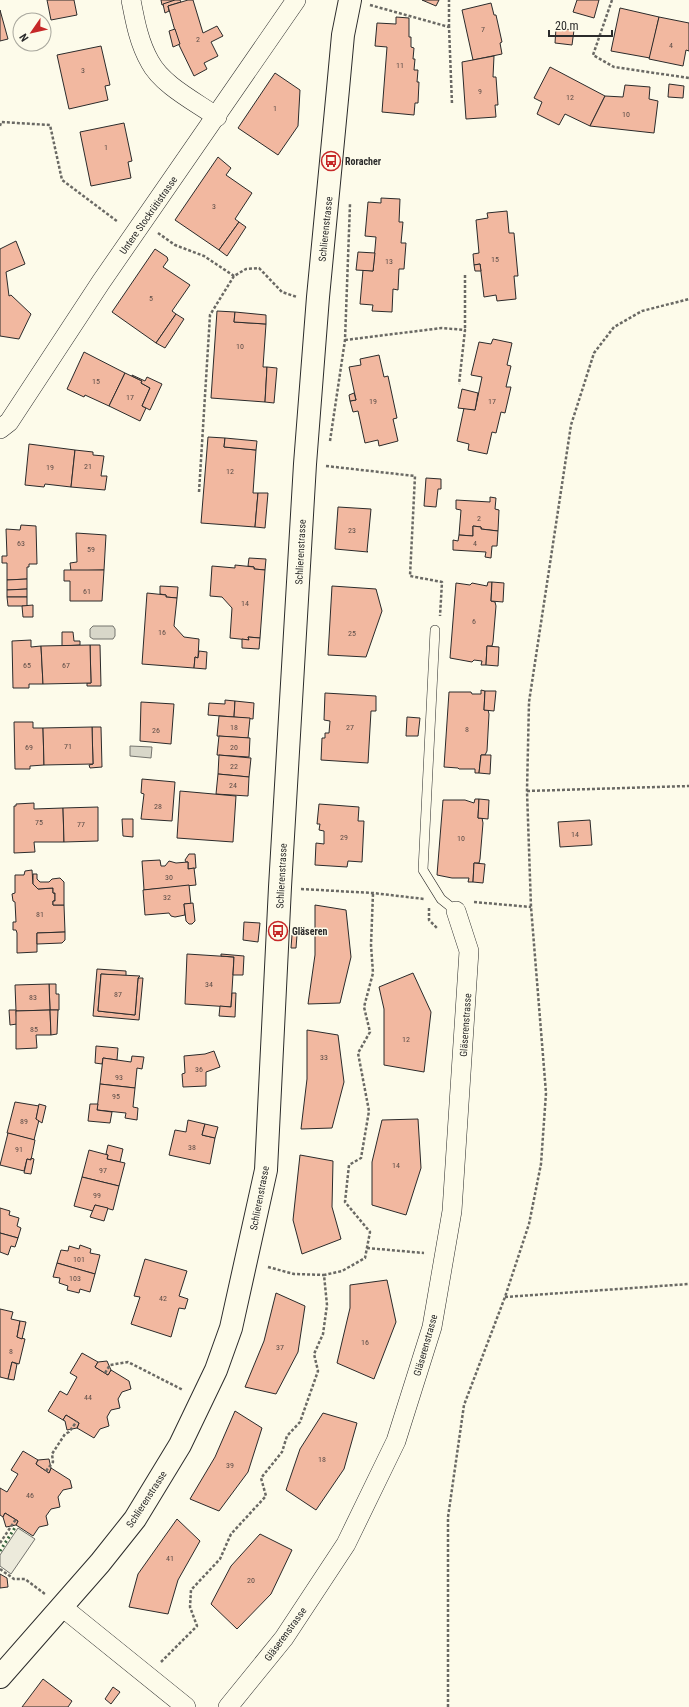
<svg xmlns="http://www.w3.org/2000/svg" width="689" height="1707" viewBox="0 0 689 1707" font-family="'Roboto Condensed',sans-serif">
  <rect width="100%" height="100%" fill="#fdfbea"/>
  <path fill="#eceadb" stroke="#74746e" d="M18,1528L35,1539L11,1574L0,1566V1555Z"/>
  <g fill="#d8d7c9" stroke="#74746e">
    <path d="M93,626H113L115,629V636L113,639H93L90,637V629Z"/>
    <path d="M130,746L152,747L151,758L130,756Z"/>
  </g>
  <g fill="#f2b8a0" stroke="#2b2b2b">
    <path d="M47,0H74L77,15L51,20Z"/>
    <path d="M161,0H175V1L162,5Z"/>
    <path d="M180,0L181,2L168,6L169,11L165,13L163,4L175,0Z"/>
    <path d="M188,0H193L203,33L217,26L223,36L211,42L218,56L204,63L207,69L194,76L179,45L168,6Z"/>
    <path d="M422,0H439L436,6Z"/>
    <path d="M577,0H599L594,18L573,12Z"/>
    <path d="M491,3L494,15H496L502,42L500,43L502,54L473,60L462,10Z"/>
    <path d="M620,8L659,17L650,58L611,51Z"/>
    <path d="M0,10L8,39L0,41Z"/>
    <path d="M396,17L409,18V37H411V47L414,48L413,59H415L414,70H418L417,82H419L418,103H415L414,115L382,112L387,47L375,46L377,23L396,24Z"/>
    <path d="M659,17L689,23V51L686,50L683,66L649,59Z"/>
    <path d="M556,28L574,30L572,45L555,43Z"/>
    <path d="M175,29L180,44L173,47L169,31Z"/>
    <path d="M101,46L110,85L105,86L108,100L69,109L57,55Z"/>
    <path d="M494,56L493,77H496L498,105H495L496,117L466,119L462,62Z"/>
    <path d="M550,67L605,96L590,126L565,114L559,125L537,114L542,102L534,98Z"/>
    <path d="M275,73L300,90L298,126L278,155L238,128Z"/>
    <path d="M669,84L684,86L683,98L668,97Z"/>
    <path d="M625,85L650,87L649,99L658,101L654,133L590,126L605,96L623,97Z"/>
    <path d="M124,123L132,161L128,162L131,178L91,186L80,132Z"/>
    <path d="M218,157L231,168L226,175L252,193L235,219L239,222L219,250L175,220Z"/>
    <path d="M381,198L400,199L399,222H403L401,243H406L404,269H399L398,290L393,289L392,312L372,311L373,305L360,304L363,270L373,271L376,237L365,236L368,202L381,203Z"/>
    <path d="M507,211L509,233H514L518,276H514L516,299L497,301L496,295L484,297L480,264L474,265L473,254L479,253L476,220L488,218L487,213Z"/>
    <path d="M239,222L246,227L227,256L219,250Z"/>
    <path d="M16,241L25,264L6,272L9,296L11,295L31,314L19,339L0,336V249Z"/>
    <path d="M155,249L167,257L168,260L163,267L190,285L172,311L176,314L156,343L112,312Z"/>
    <path d="M358,252L375,253L373,271L356,270Z"/>
    <path d="M480,264L481,271H475L474,265Z"/>
    <path d="M217,311L235,312L234,322L266,324L263,367H267L265,402L211,398Z"/>
    <path d="M235,312L266,315V324L234,322Z"/>
    <path d="M176,314L184,319L165,348L156,343Z"/>
    <path d="M493,339L512,343L507,365L511,366L506,387H511L505,413L501,412L496,433L492,432L487,454L468,450L469,444L457,441L464,408L475,410L482,377L471,375L479,342L491,344Z"/>
    <path d="M84,352L125,373L109,406L85,395L84,397L67,389Z"/>
    <path d="M379,355L384,377L388,376L397,418L393,419L398,441L379,446L378,440L365,443L358,411L353,412L350,401L356,400L349,367L361,365L360,359Z"/>
    <path d="M267,367L277,368L274,403L265,402Z"/>
    <path d="M125,373L142,381L141,383L150,388L142,406L146,408L140,421L109,406Z"/>
    <path d="M132,375L145,381L147,377L162,384L150,410L142,406L150,388L141,383L142,381L132,376Z"/>
    <path d="M462,389L478,393L475,410L458,408Z"/>
    <path d="M354,393L356,400L350,401L349,395Z"/>
    <path d="M208,437L225,438L224,447L256,450L253,493H258L255,527L201,523Z"/>
    <path d="M225,438L257,441L256,450L224,447Z"/>
    <path d="M29,444L75,450L71,487L45,484L44,487L25,485Z"/>
    <path d="M75,450L93,452V455L104,456L101,476H107L105,490L71,487Z"/>
    <path d="M426,478L441,479V489H438L436,507L424,506Z"/>
    <path d="M258,493H268L265,528L255,527Z"/>
    <path d="M490,497L496,498L495,509L499,510L498,531L481,529V527L473,526V536L459,535L461,510L456,509V500L490,502Z"/>
    <path d="M338,507L371,509L367,551L368,552L335,549Z"/>
    <path d="M21,525L36,526L37,564H29V567H27V579L7,580V563H2V556H7L6,529L20,530Z"/>
    <path d="M473,526L481,527V529L498,531L497,546H492L491,558L485,557L486,552L453,550V540L458,541L459,535L473,536Z"/>
    <path d="M76,533L106,535L104,570L71,571L70,563L77,562Z"/>
    <path d="M249,558L266,559L265,570L254,569V567L248,566Z"/>
    <path d="M235,565L254,567V569L265,570L260,638L248,637L249,640L230,638L232,608L222,597L210,596L212,566L235,568Z"/>
    <path d="M64,570H104L102,601H70V581H64Z"/>
    <path d="M27,579V589L7,590V580Z"/>
    <path d="M488,582H492L491,601L495,602L496,606L493,642L492,646H487L486,665H481L482,661L474,660L472,662L450,658L456,583L470,585L472,583L487,586Z"/>
    <path d="M492,582L504,583L503,602L491,601Z"/>
    <path d="M160,586L178,587L177,598L166,597V595L160,594Z"/>
    <path d="M332,586L376,589L382,611L366,657L328,655Z"/>
    <path d="M27,589V597H7V590Z"/>
    <path d="M147,593L166,595V597L177,598L174,626L184,637L199,639L198,658L195,657L194,668L142,664Z"/>
    <path d="M7,597H27V606H8Z"/>
    <path d="M33,605V617H23L22,606Z"/>
    <path d="M62,632H73L74,641H80V645L62,646Z"/>
    <path d="M248,637L260,638L259,649L242,648V639L249,640Z"/>
    <path d="M31,640V647L41,646L43,684H29V688H13L12,641Z"/>
    <path d="M90,645H100L101,686H87V683H91Z"/>
    <path d="M90,645L91,683L43,684L41,646Z"/>
    <path d="M487,646L499,647L498,666L486,665Z"/>
    <path d="M199,651L207,652L206,669L194,668L195,657L198,658Z"/>
    <path d="M481,690L485,691L484,710H488L489,714L487,751L485,755H481L479,773H475V769H459L458,768L444,767L449,692H471L472,694H481Z"/>
    <path d="M485,691H496L494,711L484,710Z"/>
    <path d="M325,693L376,696V711H371L368,763L321,760L322,738H325V733H329L330,721L324,720Z"/>
    <path d="M225,700L235,701L234,717L208,715L209,703L225,704Z"/>
    <path d="M235,701L254,703L253,719L234,717Z"/>
    <path d="M141,702L174,704L171,744L140,741Z"/>
    <path d="M219,716L250,718L248,738L217,736Z"/>
    <path d="M407,717L420,718L418,736H406Z"/>
    <path d="M14,722H33V728H43L44,765L30,766V769H15Z"/>
    <path d="M92,727H101L102,767L90,768L89,765L93,764Z"/>
    <path d="M92,727L93,764L44,765L43,728Z"/>
    <path d="M219,736L250,738L249,757L217,755Z"/>
    <path d="M219,755L251,758L249,777L218,774Z"/>
    <path d="M481,755H491L490,774L479,773Z"/>
    <path d="M218,774L249,777L248,796L216,794Z"/>
    <path d="M142,779L175,782L172,821L141,819L144,794L141,793Z"/>
    <path d="M180,791L236,796L233,842L177,838Z"/>
    <path d="M475,799H479L478,818H482L483,823L480,859L479,863H474L473,882H468L469,878H452L437,875L443,800H465L474,803Z"/>
    <path d="M479,799L489,800L488,819L478,818Z"/>
    <path d="M34,803V809L63,808L64,842H34L35,852L14,853V806H16V804Z"/>
    <path d="M319,804L359,807L358,821H364L362,862L348,861L347,867L315,865L316,843L324,844V831L319,830L320,824H317Z"/>
    <path d="M98,807V841L64,842L63,808Z"/>
    <path d="M122,819H133V837L123,836Z"/>
    <path d="M590,820L592,845L560,847L558,822Z"/>
    <path d="M189,854H195L196,868L188,869V862H186L185,860Z"/>
    <path d="M160,860L161,866H165L169,861L176,863L188,862V869L194,868L196,885L144,890L142,861Z"/>
    <path d="M474,863L485,864L483,883L473,882Z"/>
    <path d="M32,870L33,884L38,889L53,888V893H55V901H53V905H64L65,932L37,933V952L17,953V933L16,930H13V922H16L15,902L13,901L12,894L15,893V875H24L25,871Z"/>
    <path d="M33,874H37V879L40,882H49L52,879L60,878L64,882V905H53V901H55V893H53V888L38,889L33,884Z"/>
    <path d="M189,885L191,904H184L185,915L175,917L171,916L169,913L145,915L143,890Z"/>
    <path d="M193,903L195,921L192,924H189L186,921L184,904Z"/>
    <path d="M315,905L346,910L351,957L340,1003L308,1004L315,955Z"/>
    <path d="M244,922L260,923L258,942L243,940Z"/>
    <path d="M65,932V940L62,943L37,944V933Z"/>
    <path d="M292,935H297L296,948H291Z"/>
    <path d="M187,954L234,957L231,1007L185,1004Z"/>
    <path d="M221,954L244,956L243,975H233L234,957L221,956Z"/>
    <path d="M97,969L126,971V976L101,974L98,1011L135,1015L138,978H143L139,1020L93,1016Z"/>
    <path d="M413,973L431,1012L424,1072L384,1065V1009L379,987Z"/>
    <path d="M101,974L140,976L138,978L135,1015L98,1011Z"/>
    <path d="M49,984H56V994H59V1010H50Z"/>
    <path d="M49,984L50,1010L16,1011L15,985Z"/>
    <path d="M232,993H236L235,1017L219,1016L220,1006L231,1007Z"/>
    <path d="M9,1010H16L17,1024L10,1025Z"/>
    <path d="M50,1010L51,1035H36L37,1048L16,1049V1011Z"/>
    <path d="M50,1010H58L57,1034L51,1035Z"/>
    <path d="M307,1030L338,1035L344,1082L332,1128L301,1129L307,1079Z"/>
    <path d="M96,1046L118,1048L117,1060L103,1058L102,1064L95,1063Z"/>
    <path d="M214,1051L220,1067L206,1072V1086L183,1087L182,1074L185,1073L184,1056L205,1054Z"/>
    <path d="M132,1056L144,1057L142,1069L137,1068L135,1088L100,1084L103,1058L131,1062Z"/>
    <path d="M100,1084L135,1088L133,1107L138,1108L137,1120L125,1118L126,1113L97,1110Z"/>
    <path d="M15,1102L39,1106L36,1119L39,1120L34,1140L7,1133Z"/>
    <path d="M39,1104L46,1106L42,1123L36,1119Z"/>
    <path d="M90,1104H98L97,1110L112,1112L110,1123L88,1121Z"/>
    <path d="M418,1119L421,1168L406,1215L372,1205V1162L382,1120Z"/>
    <path d="M188,1120L205,1124L202,1135L215,1138L210,1164L169,1155L175,1130L186,1132Z"/>
    <path d="M205,1124L218,1127L215,1138L202,1135Z"/>
    <path d="M8,1133L35,1140L31,1160L27,1159L24,1171L0,1165Z"/>
    <path d="M108,1145L123,1149L120,1162L107,1159L108,1155L106,1154Z"/>
    <path d="M89,1150L108,1155L107,1159L125,1163L119,1186L82,1177Z"/>
    <path d="M300,1155L333,1161L332,1207L341,1239L302,1254L293,1220Z"/>
    <path d="M31,1158L34,1159L31,1174L24,1173L27,1159L31,1160Z"/>
    <path d="M82,1177L119,1186L113,1210L95,1205L93,1211L74,1206Z"/>
    <path d="M95,1205L108,1208L104,1221L90,1217Z"/>
    <path d="M0,1208L10,1211L9,1215L19,1218L17,1226L21,1228L18,1238L0,1233Z"/>
    <path d="M0,1233L18,1238L15,1247L11,1246L8,1255L0,1252Z"/>
    <path d="M80,1245L91,1249L90,1253L100,1255L95,1274L57,1263L61,1250L68,1251L69,1246L79,1249Z"/>
    <path d="M145,1259L187,1271L179,1296L188,1299L185,1309L179,1308L171,1337L131,1324L140,1297L134,1296Z"/>
    <path d="M57,1263L95,1274L90,1292L80,1289L79,1293L67,1290L68,1286L59,1283L60,1278L53,1277Z"/>
    <path d="M387,1280L396,1322L374,1379L337,1363L350,1308V1285Z"/>
    <path d="M276,1293L305,1306L298,1352L276,1394L245,1387L264,1341Z"/>
    <path d="M0,1309L13,1312L11,1319L20,1321L17,1337L25,1339L19,1364L12,1362L8,1379L0,1377Z"/>
    <path d="M20,1321L26,1322L22,1339L17,1337Z"/>
    <path d="M82,1353L98,1362L95,1367L105,1373L108,1375L111,1370L129,1381L131,1389L122,1392L118,1399L120,1408L111,1410L107,1417L109,1426L100,1429L94,1438L77,1428L79,1423L66,1415L63,1420L48,1411L60,1391L67,1395L77,1377L70,1373Z"/>
    <path d="M107,1361L111,1370L108,1375L95,1367L98,1362Z"/>
    <path d="M12,1362L17,1364L14,1380L8,1379Z"/>
    <path d="M235,1411L262,1428L248,1472L219,1511L190,1499L215,1457Z"/>
    <path d="M323,1413L357,1423L344,1469L316,1510L286,1490L300,1449Z"/>
    <path d="M66,1415L79,1423L77,1428L67,1430L65,1421L63,1420Z"/>
    <path d="M23,1451L38,1460L36,1464L49,1473L51,1468L70,1480L72,1488L63,1490L58,1497L60,1507L51,1509L46,1516L48,1525L39,1527L33,1536L16,1525L18,1521L5,1513L3,1517L0,1515V1488L7,1492L18,1474L11,1470Z"/>
    <path d="M49,1459L51,1468L49,1473L36,1464L38,1460Z"/>
    <path d="M5,1513L18,1521L16,1525L6,1527L3,1517Z"/>
    <path d="M177,1519L200,1541L178,1580L168,1614L129,1607L138,1574Z"/>
    <path d="M260,1534L292,1550L271,1594L237,1629L211,1604L231,1566Z"/>
    <path d="M0,1574L7,1578L8,1587L0,1588Z"/>
    <path d="M43,1679L72,1701L68,1707H22Z"/>
    <path d="M113,1687L120,1692L111,1704L105,1699Z"/>
  </g>
  <g fill="none" stroke-linecap="round" stroke-linejoin="round">
    <defs>
      <path id="service" d="M435,630L423,870L441,899L456,911"/>
      <g id="minor">
        <path d="M131,0C135,21 139,43 150,62C162,85 196,102 217,117"/>
        <path d="M0,429L9,422L101,282L296,0"/>
        <path d="M61,1606L186,1707"/>
        <path d="M228,1707L284,1638L346,1544L396,1441L432,1327L452,1211L469,951L456,911"/>
      </g>
      <path id="tertiary" d="M0,1677L100,1563L135,1519L180,1445L216,1370L231,1328L266,1170L280,887L305,464L318,297L338,89L343,35L350,0"/>
    </defs>
    <use href="#service" stroke="#2b2b2b" stroke-width="10"/>
    <use href="#minor" stroke="#2b2b2b" stroke-width="20"/>
    <use href="#tertiary" stroke="#2b2b2b" stroke-width="24"/>
    <g stroke="#6a6964" stroke-width="2.5" stroke-dasharray="3 2" stroke-linecap="butt">
      <path d="M612,0L593,55L614,67L689,78"/>
      <path d="M370,5L449,27L452,104"/>
      <path d="M449,27V0"/>
      <path d="M0,126L1,122L50,125L62,180L118,222"/>
      <path d="M158,233L175,245L204,256L234,276"/>
      <path d="M465,275V330"/>
      <path d="M345,340L442,328L465,330L459,384"/>
      <path d="M330,441L345,340L350,204"/>
      <path d="M326,466L415,476L410,576L442,582L440,616"/>
      <path d="M199,492L210,315L234,276L246,269L259,268L282,292L297,297"/>
      <path d="M527,791L689,786"/>
      <path d="M301,889L373,893L424,899"/>
      <path d="M474,902L531,907"/>
      <path d="M429,908V920L437,928"/>
      <path d="M367,1248L424,1253"/>
      <path d="M268,1267L294,1274L324,1275"/>
      <path d="M505,1297L689,1284"/>
      <path d="M105,1373L110,1365L128,1362L183,1390"/>
      <path d="M46,1471L53,1462L52,1454L65,1434L69,1432L77,1421"/>
      <path d="M0,1543L16,1519"/>
      <path d="M0,1569L14,1579H25L45,1594"/>
      <path d="M161,1662L197,1626L190,1607L191,1590L220,1559L231,1534L266,1496L261,1478L282,1452L287,1436L300,1422L318,1371L314,1354L323,1334L327,1305L324,1275L342,1271L365,1258L370,1232L345,1202L349,1165L361,1158L369,1111L358,1053L370,1032L364,1007L373,973L371,945L373,893"/>
      <path d="M448,1707V1517L464,1405L505,1297L529,1224L541,1164L546,1093L531,907L527,791L529,702L571,425L594,353L614,327L642,311L689,299"/>
    </g>
    <use href="#service" stroke="#fdfbea" stroke-width="9"/>
    <use href="#minor" stroke="#fdfbea" stroke-width="19"/>
    <use href="#tertiary" stroke="#fdfbea" stroke-width="22"/>
    <path stroke="#34623c" stroke-width="3" stroke-dasharray="2 3" stroke-linecap="butt" d="M0,1551L16,1526"/>
  </g>
  <defs>
    <symbol id="bus-ring" viewBox="-11 -11 22 22"><circle r="9.5" fill="#fdfbea" stroke="#c62828" stroke-width="1.5"/><path d="M-5-6H5V4H4V6H2V4H-2V6H-4V4H-5ZM-3.5-4V0h7V-4ZM-3.5 1.2v1.5H-2V1.2ZM2 1.2v1.5H3.5V1.2Z" fill="#c62828"/></symbol>
  </defs>
  <g fill-rule="evenodd">
    <use href="#bus-ring" x="320" y="150" width="22" height="22"/>
    <use href="#bus-ring" x="267" y="920" width="22" height="22"/>
  </g>
  <g text-anchor="middle" stroke-width="3" stroke-linejoin="round" paint-order="stroke">
    <g font-size="8" fill="#5d4e48">
      <text x="483" y="32">7</text>
      <text x="198" y="42">2</text>
      <text x="671" y="48">4</text>
      <text x="400" y="68">11</text>
      <text x="83" y="73">3</text>
      <text x="480" y="94">9</text>
      <text x="570" y="100">12</text>
      <text x="275" y="111">1</text>
      <text x="626" y="117">10</text>
      <text x="106" y="150">1</text>
      <text x="214" y="209">3</text>
      <text x="495" y="262">15</text>
      <text x="389" y="264">13</text>
      <text x="151" y="301">5</text>
      <text x="240" y="349">10</text>
      <text x="96" y="384">15</text>
      <text x="130" y="400">17</text>
      <text x="373" y="404">19</text>
      <text x="492" y="404">17</text>
      <text x="88" y="469">21</text>
      <text x="50" y="470">19</text>
      <text x="230" y="474">12</text>
      <text x="479" y="521">2</text>
      <text x="352" y="533">23</text>
      <text x="21" y="546">63</text>
      <text x="475" y="546">4</text>
      <text x="91" y="552">59</text>
      <text x="87" y="594">61</text>
      <text x="245" y="606">14</text>
      <text x="474" y="624">6</text>
      <text x="162" y="635">16</text>
      <text x="352" y="636">25</text>
      <text x="27" y="668">65</text>
      <text x="66" y="668">67</text>
      <text x="234" y="730">18</text>
      <text x="350" y="730">27</text>
      <text x="467" y="732">8</text>
      <text x="156" y="733">26</text>
      <text x="68" y="749">71</text>
      <text x="29" y="750">69</text>
      <text x="234" y="750">20</text>
      <text x="234" y="769">22</text>
      <text x="233" y="788">24</text>
      <text x="158" y="809">28</text>
      <text x="39" y="825">75</text>
      <text x="81" y="827">77</text>
      <text x="575" y="837">14</text>
      <text x="344" y="840">29</text>
      <text x="461" y="841">10</text>
      <text x="169" y="880">30</text>
      <text x="167" y="900">32</text>
      <text x="40" y="917">81</text>
      <text x="209" y="987">34</text>
      <text x="118" y="997">87</text>
      <text x="33" y="1000">83</text>
      <text x="34" y="1032">85</text>
      <text x="406" y="1042">12</text>
      <text x="324" y="1060">33</text>
      <text x="199" y="1072">36</text>
      <text x="119" y="1080">93</text>
      <text x="116" y="1099">95</text>
      <text x="24" y="1124">89</text>
      <text x="192" y="1150">38</text>
      <text x="19" y="1152">91</text>
      <text x="396" y="1168">14</text>
      <text x="103" y="1173">97</text>
      <text x="97" y="1198">99</text>
      <text x="79" y="1262">101</text>
      <text x="75" y="1281">103</text>
      <text x="163" y="1301">42</text>
      <text x="365" y="1345">16</text>
      <text x="280" y="1350">37</text>
      <text x="11" y="1354">8</text>
      <text x="88" y="1400">44</text>
      <text x="322" y="1462">18</text>
      <text x="230" y="1468">39</text>
      <text x="30" y="1498">46</text>
      <text x="170" y="1561">41</text>
      <text x="251" y="1583">20</text>
    </g>
    <g font-size="10" font-weight="bold" fill="#2b2b2b" stroke="#fdfbea" text-anchor="start">
      <text x="345" y="165">Roracher</text>
      <text x="292" y="935">Gläseren</text>
    </g>
    <g font-size="10" fill="#2b2b2b" stroke="#fdfbea">
      <text transform="translate(148 215) rotate(-55)" y="4">Untere Stockrütistrasse</text>
      <text transform="translate(325 229) rotate(-84)" y="4">Schlierenstrasse</text>
      <text transform="translate(300 552) rotate(-87)" y="4">Schlierenstrasse</text>
      <text transform="translate(281 876) rotate(-87)" y="4">Schlierenstrasse</text>
      <text transform="translate(465 1025) rotate(-86)" y="4">Gläserenstrasse</text>
      <text transform="translate(259 1198) rotate(-79)" y="4">Schlierenstrasse</text>
      <text transform="translate(425 1345) rotate(-74)" y="4">Gläserenstrasse</text>
      <text transform="translate(146 1499) rotate(-57)" y="4">Schlierenstrasse</text>
      <text transform="translate(285 1634) rotate(-54)" y="4">Gläserenstrasse</text>
    </g>
  </g>
  <g transform="translate(32 32) rotate(236)"><circle r="19" fill="#fdfbea" stroke="#a9a89e"/>
  <path d="M0-3L7 15L0 10L-7 15Z" fill="#c62828"/>
  <text y="-6" font-size="11" font-weight="bold" text-anchor="middle" fill="#2b2b2b">N</text>
  </g>
  <path d="M549 30v6h63v-6" fill="none" stroke="#2b2b2b" stroke-width="2"/>
  <text x="555" y="30" font-size="12" fill="#2b2b2b" stroke="#fdfbea" stroke-width="3" paint-order="stroke">20 m</text>
</svg>
